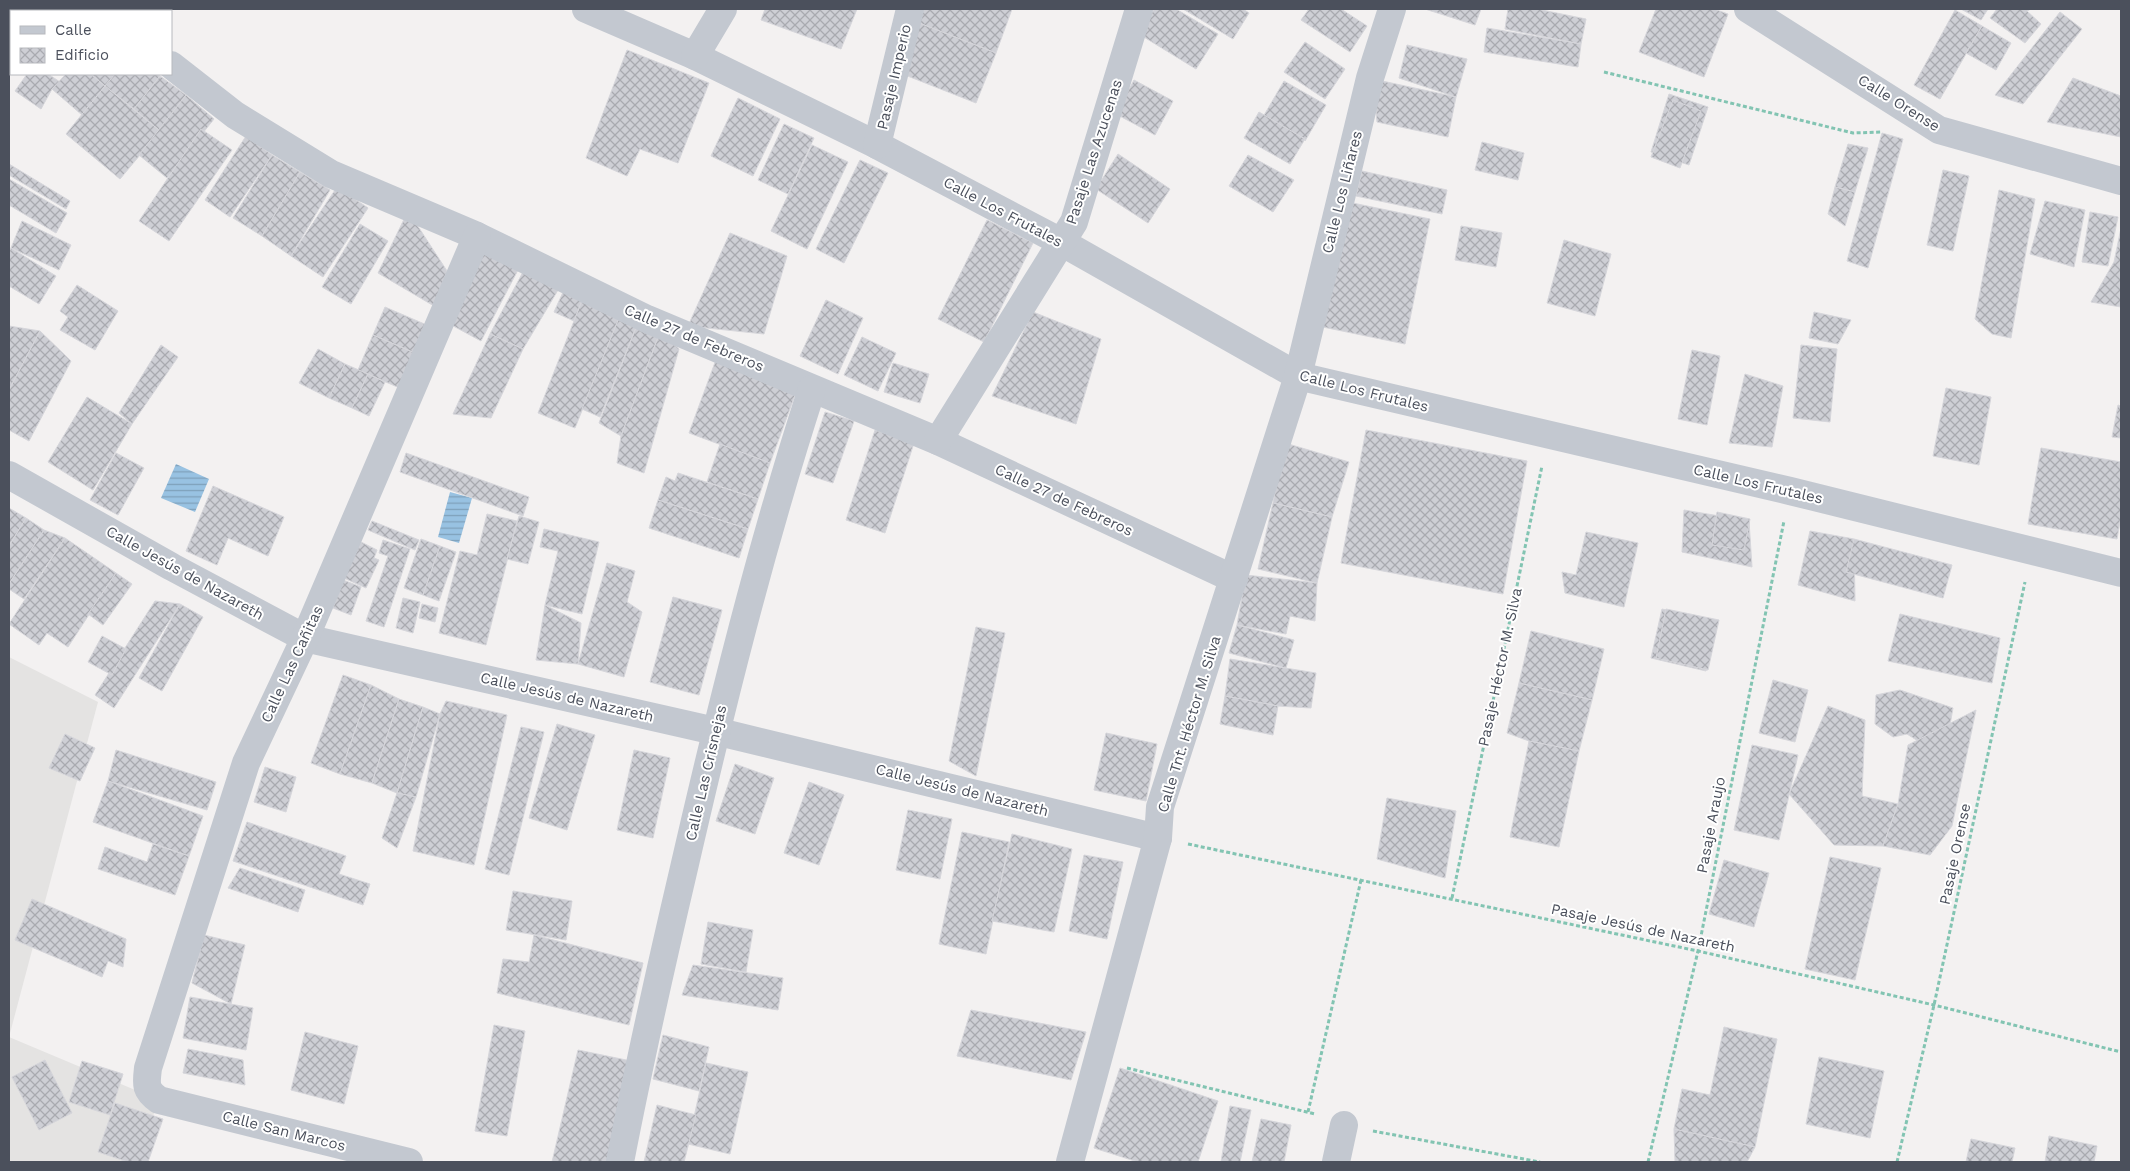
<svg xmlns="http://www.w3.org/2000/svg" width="2130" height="1171" viewBox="0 0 2130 1171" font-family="'Work Sans',sans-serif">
  <defs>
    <pattern id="water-rules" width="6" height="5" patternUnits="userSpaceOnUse" patternTransform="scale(1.25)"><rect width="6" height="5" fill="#98c2e2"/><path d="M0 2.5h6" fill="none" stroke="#7ea0ba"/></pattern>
    <pattern id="building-cross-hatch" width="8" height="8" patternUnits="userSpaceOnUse" patternTransform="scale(1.25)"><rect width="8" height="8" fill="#cecfd5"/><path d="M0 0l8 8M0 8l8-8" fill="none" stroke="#a9aab0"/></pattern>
  </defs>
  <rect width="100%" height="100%" fill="#f3f1f1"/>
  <path fill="#e4e3e2" d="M9,657L98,702L9,1037L159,1100L136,1162H9Z"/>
  <g fill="url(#water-rules)">
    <path d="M176,464L209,479L195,512L161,498Z"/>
    <path d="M450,492L472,498L459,543L438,537Z"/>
  </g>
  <g fill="url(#building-cross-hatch)" stroke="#d6d6db">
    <path d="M765,9H857L841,49L761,20Z"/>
    <path d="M924,9H1012L996,53L919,23Z"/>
    <path d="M1154,9H1176L1218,34L1196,69L1139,34Z"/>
    <path d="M1183,9H1243L1249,13L1233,39Z"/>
    <path d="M1309,9H1341L1367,26L1350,52L1301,20Z"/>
    <path d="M1425,9H1481L1475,25Z"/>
    <path d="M1508,9H1537L1586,19L1581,44L1505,29Z"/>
    <path d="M1656,9H1714L1728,14L1704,77L1639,52Z"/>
    <path d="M1961,9H1988L1981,20Z"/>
    <path d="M1997,9H2031L2027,11L2041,24L2025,43L1990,18Z"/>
    <path d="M1955,10L1982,26L1940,99L1914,85Z"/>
    <path d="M2060,12L2082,29L2023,104L1995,95Z"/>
    <path d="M919,23L996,53L976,103L900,73Z"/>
    <path d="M1982,26L2011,43L1996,70L1966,53Z"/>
    <path d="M1487,28L1581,44L1578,67L1484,52Z"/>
    <path d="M1305,42L1345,69L1325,99L1284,72Z"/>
    <path d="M1407,45L1467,59L1456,97L1399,78Z"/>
    <path d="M627,50L709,83L678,163L640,149L627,176L586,158Z"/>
    <path d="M27,74H48L60,82L52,89L41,109L15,91Z"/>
    <path d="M66,74H91L105,86L82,115L52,89Z"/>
    <path d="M91,74H115L105,86Z"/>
    <path d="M115,74H156L160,76L134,109L105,86Z"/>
    <path d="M160,76L186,95L160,131L134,109Z"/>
    <path d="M2073,78L2121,96V137L2047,122Z"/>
    <path d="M1373,79L1456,97L1448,137L1377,122Z"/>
    <path d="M1134,80L1173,101L1155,135L1116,114Z"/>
    <path d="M1284,81L1326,105L1305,141V139L1263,117Z"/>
    <path d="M105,86L160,131L120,179L66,134Z"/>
    <path d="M1669,94L1708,107L1689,165L1651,152Z"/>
    <path d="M186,95L214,119L167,178L139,155Z"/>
    <path d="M738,98L780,119L753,176L711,156Z"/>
    <path d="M1673,100L1701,111L1680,168L1651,157Z"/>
    <path d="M1259,112L1305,139L1290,164L1244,138Z"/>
    <path d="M784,124L814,138L788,194L758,180Z"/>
    <path d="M201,129L232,150L169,241L139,221Z"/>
    <path d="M1882,133L1903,139L1868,268L1847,261Z"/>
    <path d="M246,136L272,155L230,217L205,200Z"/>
    <path d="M1482,142L1524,153L1518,180L1475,170Z"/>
    <path d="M1848,144L1868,148L1855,192L1835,187Z"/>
    <path d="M812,145L848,162L807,249L771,231Z"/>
    <path d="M1118,154L1170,189L1148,223L1096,189Z"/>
    <path d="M272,155L300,172L262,236L233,218Z"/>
    <path d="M1248,155L1294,180L1273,212L1229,186Z"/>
    <path d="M860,160L888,173L844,263L816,249Z"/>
    <path d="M9,164L70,201L66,209L9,175Z"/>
    <path d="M1943,170L1969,176L1953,251L1927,245Z"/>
    <path d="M1362,171L1447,190L1442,214L1356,196Z"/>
    <path d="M300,172L330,190L291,256L262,236Z"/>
    <path d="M9,179L67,213L56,233L9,205Z"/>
    <path d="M337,187L368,208L323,277L291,256Z"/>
    <path d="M1835,187L1855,192L1845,226L1828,214Z"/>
    <path d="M1999,190L2035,199L2011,338L1992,334L1975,319Z"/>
    <path d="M1343,201L1430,219L1405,344L1318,326Z"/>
    <path d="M2045,201L2085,210L2074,267L2030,254Z"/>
    <path d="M408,211L447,271L434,306L378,273Z"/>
    <path d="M2090,212L2118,217L2108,266L2082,262Z"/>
    <path d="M987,220L1033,243L984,342L938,319Z"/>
    <path d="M22,221L71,245L59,270L11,248Z"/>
    <path d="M360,224L388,241L351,304L322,287Z"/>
    <path d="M1461,226L1502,233L1496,267L1455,260Z"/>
    <path d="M2121,228V307L2091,302L2114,262Z"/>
    <path d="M730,233L787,256L764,334L688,326Z"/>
    <path d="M1564,240L1611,254L1595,316L1547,303Z"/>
    <path d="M11,248L56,276L39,304L9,286V252Z"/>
    <path d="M483,249L519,268L481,341L446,322Z"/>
    <path d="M524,270L558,290L523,349L490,334Z"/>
    <path d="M77,285L118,311L95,350L60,330L68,317L60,311Z"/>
    <path d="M564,290L583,298L574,321L554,312Z"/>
    <path d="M583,298L621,313L575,428L538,413Z"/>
    <path d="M826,300L863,318L838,374L800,356Z"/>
    <path d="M385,307L429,326L417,354L373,335Z"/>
    <path d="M1033,312L1101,339L1076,424L992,396Z"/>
    <path d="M1814,312L1851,320L1838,344L1809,338Z"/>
    <path d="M621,313L639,320L600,417L582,409Z"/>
    <path d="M639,320L660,332L621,436L599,423Z"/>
    <path d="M9,326L40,331L9,390Z"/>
    <path d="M40,331L71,361L29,441L9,430V390Z"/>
    <path d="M660,332L679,349L644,473L617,463L621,436Z"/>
    <path d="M490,334L523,349L491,418L453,414Z"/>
    <path d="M373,335L417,354L402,389L358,370Z"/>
    <path d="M862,337L896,353L878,391L844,375Z"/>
    <path d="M161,345L178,357L132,424L119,413Z"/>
    <path d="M1801,345L1837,349L1830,422L1793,418Z"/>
    <path d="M318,349L345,364L329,398L299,383Z"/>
    <path d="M1692,350L1720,356L1707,425L1678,419Z"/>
    <path d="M717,357L798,387L770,463L689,433Z"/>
    <path d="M893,363L929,374L920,403L884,392Z"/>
    <path d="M345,364L368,374L352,408L329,398Z"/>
    <path d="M368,374L385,382L369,416L352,408Z"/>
    <path d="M1745,374L1783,386L1772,447L1729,443Z"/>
    <path d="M1946,388L1991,397L1979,465L1933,456Z"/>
    <path d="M87,397L132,424L93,490L48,462Z"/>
    <path d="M2118,405L2121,406V438L2112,437Z"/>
    <path d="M825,412L854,421L833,483L805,474Z"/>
    <path d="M875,430L914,443L885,533L846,520Z"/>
    <path d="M1366,430L1527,461L1503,594L1341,563Z"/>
    <path d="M1285,443L1349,462L1332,517L1273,503Z"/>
    <path d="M720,444L770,463L758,499L707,482Z"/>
    <path d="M2041,448L2121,462V516L2117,539L2028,524Z"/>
    <path d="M116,453L144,468L118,515L90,500Z"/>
    <path d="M406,453L529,497L523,516L400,472Z"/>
    <path d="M678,473L758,499L748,529L658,500L666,477L675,481Z"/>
    <path d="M213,486L284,517L268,556L228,538L217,565L186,551Z"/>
    <path d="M658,500L748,529L739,558L649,528Z"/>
    <path d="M1273,503L1332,517L1317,583L1258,569Z"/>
    <path d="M9,508L26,518L9,546Z"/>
    <path d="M1684,510L1749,521L1752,567L1682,552Z"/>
    <path d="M1717,512L1750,519L1744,550L1712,545Z"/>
    <path d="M487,514L517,521L486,645L439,633L460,551L477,555Z"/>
    <path d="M519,516L539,522L528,564L507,559Z"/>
    <path d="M26,518L44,530L9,584V546Z"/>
    <path d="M372,521L419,540L415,550L368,530Z"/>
    <path d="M544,529L599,542L582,614L545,605L558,551L540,547Z"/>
    <path d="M44,530L65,538L24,599L9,589V584Z"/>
    <path d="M1810,531L1854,539L1855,601L1798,585Z"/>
    <path d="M1586,532L1638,543L1624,607L1565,593L1562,572L1576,575Z"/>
    <path d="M65,538L116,573L68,647L47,633L39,645L9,624Z"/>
    <path d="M421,539L440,546L423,595L404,588Z"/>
    <path d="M1854,539L1952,565L1943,598L1846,572Z"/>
    <path d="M383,540L410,549L384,627L366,621L388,556L379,553Z"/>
    <path d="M361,542L377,550L374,558L379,560L366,588L344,578Z"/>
    <path d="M440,546L456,552L439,601L423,595Z"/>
    <path d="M607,563L635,571L627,602L642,612L624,677L578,664Z"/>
    <path d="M116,573L132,584L103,625L88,614Z"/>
    <path d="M1246,575L1317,583L1315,621L1290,616L1286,634L1237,625Z"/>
    <path d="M343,580L361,587L351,615L333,608Z"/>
    <path d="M673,597L722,610L699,695L650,682Z"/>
    <path d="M403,598L420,602L413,633L396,628Z"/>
    <path d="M155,601L180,604L114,708L95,695Z"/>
    <path d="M180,604L203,617L162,691L139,678Z"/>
    <path d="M422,604L438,608L435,622L419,618Z"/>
    <path d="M545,605L581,623L578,664L536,660Z"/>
    <path d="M1662,609L1718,623L1706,671L1651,658Z"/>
    <path d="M1666,609L1719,620L1708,670L1656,658Z"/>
    <path d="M1900,614L2000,638L1992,683L1888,661Z"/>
    <path d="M1237,625L1294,640L1286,668L1229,653Z"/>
    <path d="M976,627L1005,633L976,776L949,761Z"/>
    <path d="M1531,631L1604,649L1592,700L1519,683Z"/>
    <path d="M102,636L126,649L112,675L88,662Z"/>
    <path d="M1230,659L1316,673L1311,708L1278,706L1225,696Z"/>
    <path d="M343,675L371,685L340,774L311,763Z"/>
    <path d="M1773,680L1808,690L1795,742L1759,733Z"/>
    <path d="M1519,683L1592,700L1579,751L1529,741L1507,733Z"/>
    <path d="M371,685L399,699L372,783L340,774Z"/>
    <path d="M1900,690L1953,708L1950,725L1918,741L1907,734L1893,737L1875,724L1876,695Z"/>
    <path d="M1225,696L1278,706L1273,735L1220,724Z"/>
    <path d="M399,699L423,707L397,793L372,783Z"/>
    <path d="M446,701L507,715L474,865L413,851L440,714Z"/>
    <path d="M1828,706L1865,720L1862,796L1898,804L1883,846L1834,845L1789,794Z"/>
    <path d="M423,707L440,714L416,797L397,793Z"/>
    <path d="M1976,710L1952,826L1930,855L1883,846L1898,804L1908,745Z"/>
    <path d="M557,724L595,735L567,830L529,818Z"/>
    <path d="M521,727L544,732L509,875L485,869Z"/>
    <path d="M1106,733L1157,744L1146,801L1094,790Z"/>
    <path d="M65,734L95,748L80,781L49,768Z"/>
    <path d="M1529,741L1579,751L1559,847L1510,837Z"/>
    <path d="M1752,745L1798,755L1779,840L1734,830Z"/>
    <path d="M116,750L216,782L207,810L108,781Z"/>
    <path d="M634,750L670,758L653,838L617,830Z"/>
    <path d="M735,764L774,778L755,834L716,821Z"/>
    <path d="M265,767L296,777L286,812L254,802Z"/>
    <path d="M108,781L203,816L189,856L93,822Z"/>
    <path d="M809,782L844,795L819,865L784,853Z"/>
    <path d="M397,793L416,797L397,848L382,838Z"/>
    <path d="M1387,798L1456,811L1445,878L1377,859Z"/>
    <path d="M908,810L952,819L940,879L896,870Z"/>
    <path d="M247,822L346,856L339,874L370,884L363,905L233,861Z"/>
    <path d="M962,832L1009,842L986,954L939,944Z"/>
    <path d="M1012,834L1072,849L1054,932L992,921Z"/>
    <path d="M153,844L189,856L175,895L98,869L105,847L147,862Z"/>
    <path d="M1084,855L1123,862L1107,939L1069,931Z"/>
    <path d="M1830,857L1881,868L1855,980L1805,969Z"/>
    <path d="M1724,860L1769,873L1754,927L1709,914Z"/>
    <path d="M240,868L305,890L298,912L228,888Z"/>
    <path d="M513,891L572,901L566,940L506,930Z"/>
    <path d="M32,899L126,939L123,967L108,961L102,977L15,940Z"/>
    <path d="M708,922L753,930L746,972L701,964Z"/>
    <path d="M204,935L245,945L231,1004L192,983Z"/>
    <path d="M534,935L643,963L629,1025L497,993L503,959L529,962Z"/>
    <path d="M693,965L783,978L778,1010L682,995Z"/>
    <path d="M190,997L253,1008L246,1050L183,1038Z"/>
    <path d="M971,1010L1086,1032L1071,1080L957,1056Z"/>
    <path d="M494,1025L525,1031L507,1136L475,1131Z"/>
    <path d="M1724,1027L1777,1039L1755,1147L1674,1129L1682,1089L1710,1095Z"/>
    <path d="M305,1032L358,1046L344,1104L291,1090Z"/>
    <path d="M663,1035L709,1047L699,1091L653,1079Z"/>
    <path d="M188,1049L243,1060L245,1085L183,1073Z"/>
    <path d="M578,1050L631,1061L611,1162H552Z"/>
    <path d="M1819,1057L1884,1071L1870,1138L1806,1124Z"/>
    <path d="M45,1060L72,1113L39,1130L12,1077Z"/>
    <path d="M82,1061L123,1074L110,1115L69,1102Z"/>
    <path d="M706,1063L748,1072L730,1154L688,1144Z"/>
    <path d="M1120,1068L1218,1101L1198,1162H1138L1094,1148Z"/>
    <path d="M115,1103L163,1119L148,1162H128L98,1152Z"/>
    <path d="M657,1105L696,1115L684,1162H644Z"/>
    <path d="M1230,1106L1251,1110L1240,1162H1221Z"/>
    <path d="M1261,1119L1291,1125L1284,1162H1252Z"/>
    <path d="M1674,1129L1755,1147L1747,1162H1675Z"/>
    <path d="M2049,1136L2097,1146L2094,1162H2045Z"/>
    <path d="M1971,1139L2015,1148L2012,1162H1966Z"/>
  </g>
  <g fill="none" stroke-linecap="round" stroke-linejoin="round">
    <g stroke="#82c4b2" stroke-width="3" stroke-dasharray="4 2.5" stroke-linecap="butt">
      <path d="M1604,72L1853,133L1881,132"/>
      <path d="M1188,844L1698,951L1934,1005L2121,1052"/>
      <path d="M1452,898L1542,466"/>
      <path d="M1127,1068L1315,1114"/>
      <path d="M1308,1112L1361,880"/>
      <path d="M1373,1131L1540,1162"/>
      <path d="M1648,1162L1698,951L1784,521"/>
      <path d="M1897,1162L1934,1005L2025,582"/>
    </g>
    <g stroke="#c3c8d0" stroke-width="28">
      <path d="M108,9L111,11"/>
      <path d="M586,9L695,56L877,145L1061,242L1298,376L1790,491L2121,573"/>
      <path d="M1748,9L1939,130L2121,181"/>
      <path d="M28,11L30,9"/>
      <path d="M9,42L11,38"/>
      <path d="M695,56L723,9"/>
      <path d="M171,65L235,115L331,174L477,236L647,319L938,441L1234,579"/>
      <path d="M877,145L910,9"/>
      <path d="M938,441L1074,222L1139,9"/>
      <path d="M9,475L172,567L305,638L715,731L1158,838"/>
      <path d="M409,1162L159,1100C145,1090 146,1085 148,1068L246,763L305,638L477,236"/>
      <path d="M620,1162C639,1064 661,966 684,868C721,707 761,546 812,389"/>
      <path d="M1070,1162L1158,838L1160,807L1298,376L1370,78L1392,9"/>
      <path d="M1336,1162L1344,1125"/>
    </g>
  </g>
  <g text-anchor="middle" stroke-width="4" stroke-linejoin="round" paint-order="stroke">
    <g font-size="15" fill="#4b505c" stroke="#fff">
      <text transform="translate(894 77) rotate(-77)" y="5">Pasaje Imperio</text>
      <text transform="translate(1899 103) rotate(32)" y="5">Calle Orense</text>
      <text transform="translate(1094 152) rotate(-72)" y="5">Pasaje Las Azucenas</text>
      <text transform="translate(1342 192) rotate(-76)" y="5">Calle Los Liñares</text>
      <text transform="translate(1003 212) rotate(28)" y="5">Calle Los Frutales</text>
      <text transform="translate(694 338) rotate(23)" y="5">Calle 27 de Febreros</text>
      <text transform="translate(1364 391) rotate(14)" y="5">Calle Los Frutales</text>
      <text transform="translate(1758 484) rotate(13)" y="5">Calle Los Frutales</text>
      <text transform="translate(1064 500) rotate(25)" y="5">Calle 27 de Febreros</text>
      <text transform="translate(185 573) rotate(29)" y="5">Calle Jesús de Nazareth</text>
      <text transform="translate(292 664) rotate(-65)" y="5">Calle Las Cañitas</text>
      <text transform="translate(1500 667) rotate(-78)" y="5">Pasaje Héctor M. Silva</text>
      <text transform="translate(567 697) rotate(13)" y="5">Calle Jesús de Nazareth</text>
      <text transform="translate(1189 724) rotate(-73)" y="5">Calle Tnt. Héctor M. Silva</text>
      <text transform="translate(706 773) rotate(-77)" y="5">Calle Las Crisnejas</text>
      <text transform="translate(962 790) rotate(14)" y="5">Calle Jesús de Nazareth</text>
      <text transform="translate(1711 825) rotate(-79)" y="5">Pasaje Araujo</text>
      <text transform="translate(1955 854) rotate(-78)" y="5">Pasaje Orense</text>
      <text transform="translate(1643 928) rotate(12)" y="5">Pasaje Jesús de Nazareth</text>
      <text transform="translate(284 1131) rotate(14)" y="5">Calle San Marcos</text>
    </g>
  </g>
  <rect width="2130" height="1171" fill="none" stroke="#4b505c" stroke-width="20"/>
  <rect x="10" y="10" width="162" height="65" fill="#ffffff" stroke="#b7b9be"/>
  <rect x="20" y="26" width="25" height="8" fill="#c3c8d0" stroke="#b7b9be"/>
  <text x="55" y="35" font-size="15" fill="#4b505c">Calle</text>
  <rect x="20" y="48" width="25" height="15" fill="url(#building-cross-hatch)" stroke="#b7b9be"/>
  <text x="55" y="60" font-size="15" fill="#4b505c">Edificio</text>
</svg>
